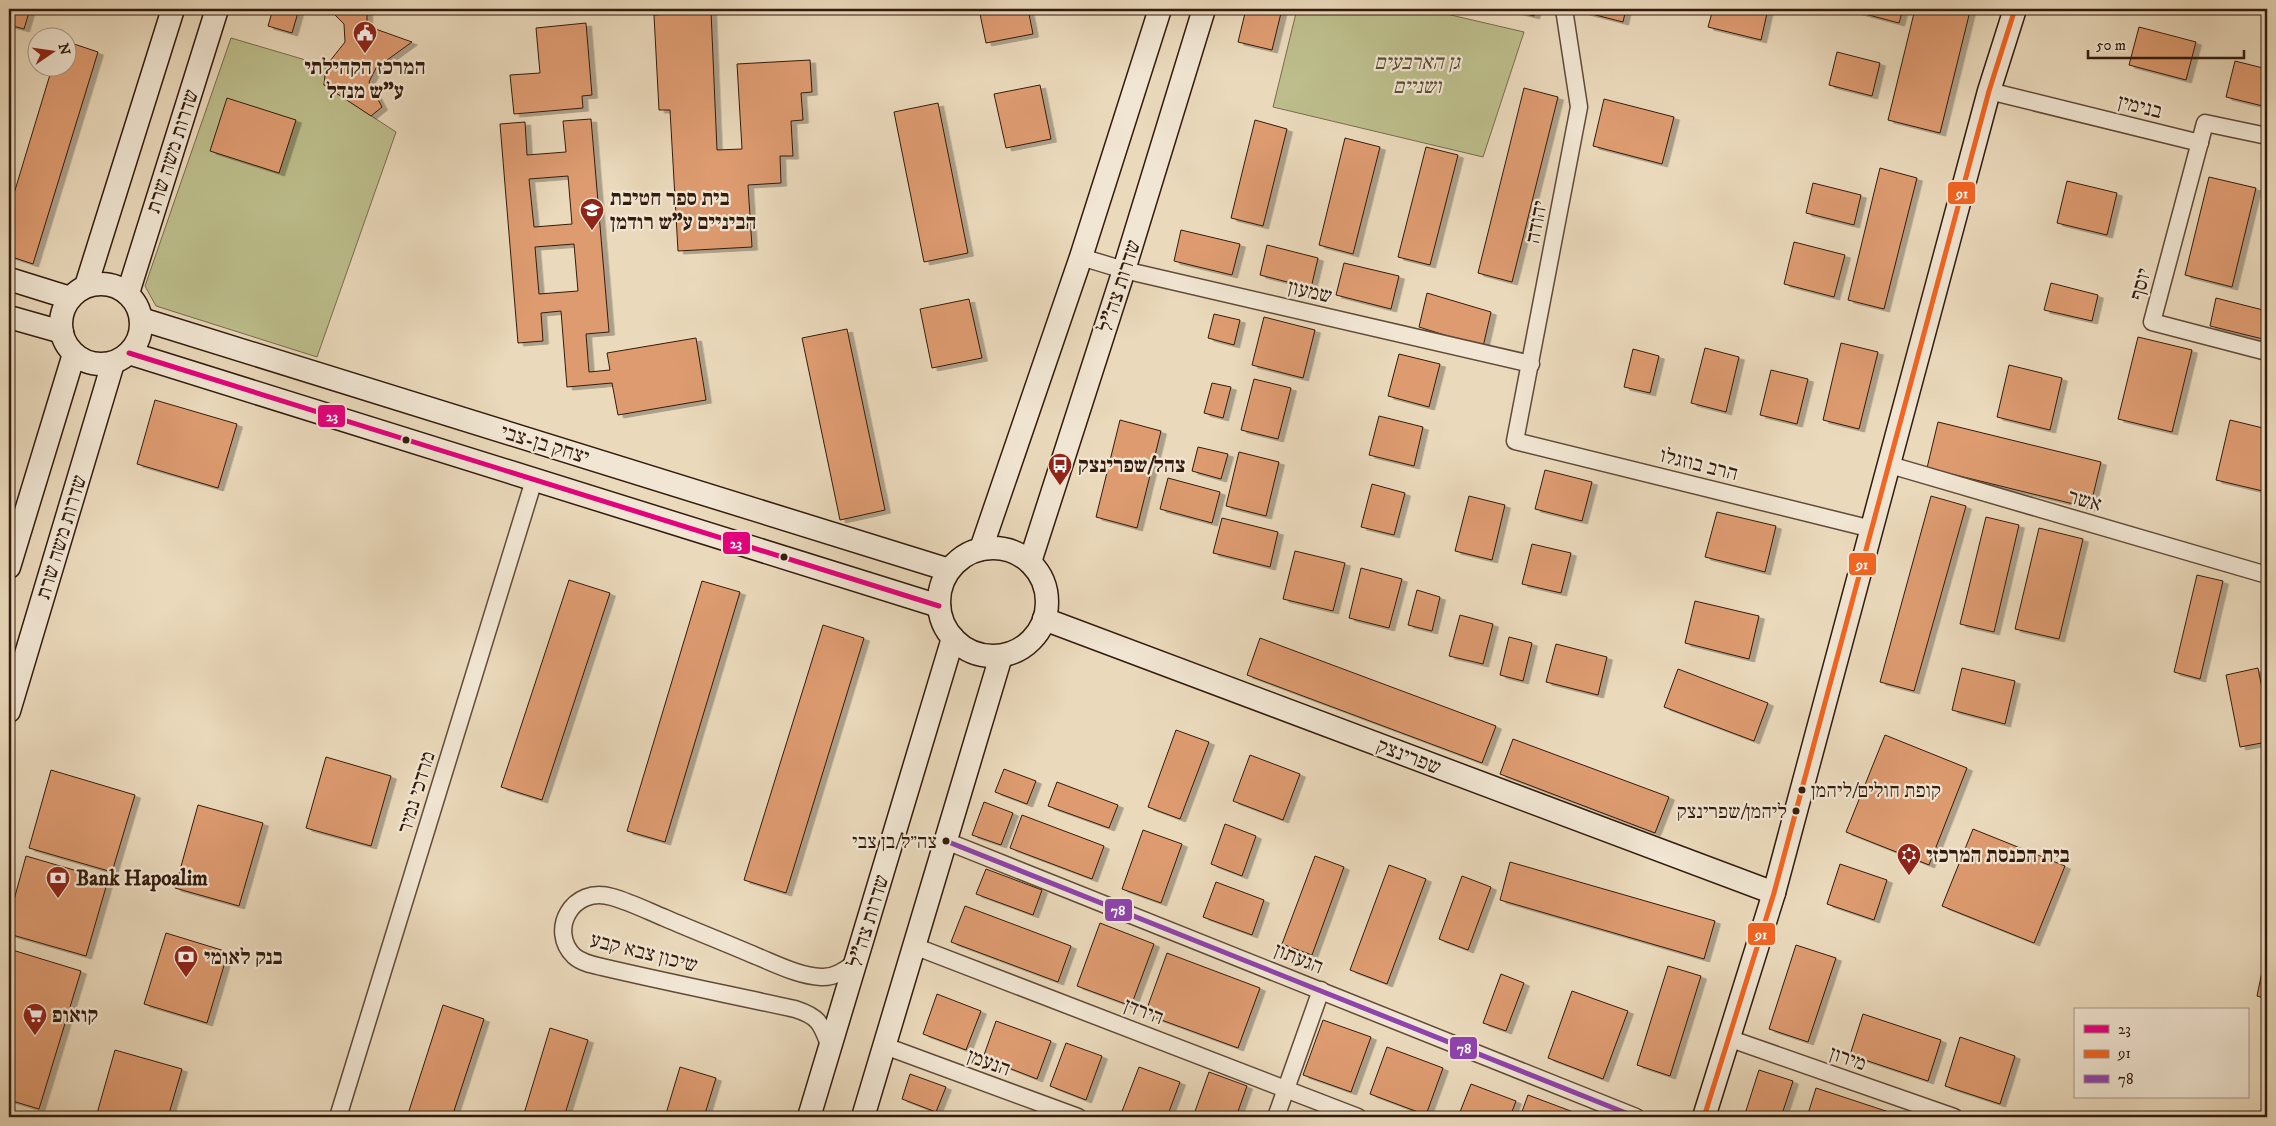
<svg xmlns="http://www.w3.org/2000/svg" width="2276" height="1126" viewBox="0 0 2276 1126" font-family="'IM FELL DW Pica','Frank Ruhl Libre',serif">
  <defs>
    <filter id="shadow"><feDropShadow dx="5.5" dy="3" stdDeviation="0" flood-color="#0004"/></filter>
  </defs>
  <rect width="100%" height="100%" fill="#ead9bb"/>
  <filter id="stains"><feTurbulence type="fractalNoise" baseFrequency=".004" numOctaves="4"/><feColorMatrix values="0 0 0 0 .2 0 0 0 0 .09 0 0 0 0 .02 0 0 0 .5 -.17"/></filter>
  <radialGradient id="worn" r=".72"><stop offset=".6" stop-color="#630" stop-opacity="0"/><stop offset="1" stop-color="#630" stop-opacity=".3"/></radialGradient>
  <g fill="#bdbe8c" stroke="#786c4c">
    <path d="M1297,9H1425L1524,32L1483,157L1273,107Z"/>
    <path d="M231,38L326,66L324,85L396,132L317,357L156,306L145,286Z"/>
  </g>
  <g fill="#de9b6f" stroke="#331b0d" fill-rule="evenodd" filter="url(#shadow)">
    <path d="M9,9H30L24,29L9,25Z"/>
    <path d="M273,9H299L292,33L268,26Z"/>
    <path d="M329,9H367V26L412,42L376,68L369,82L382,107L371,116L324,85L326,66L345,42L344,24Z"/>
    <path d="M979,9H1028L1033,34L986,43Z"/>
    <path d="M1246,9H1282L1272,50L1238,42Z"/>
    <path d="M1507,9H1536L1534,16Z"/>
    <path d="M1585,9H1626L1623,22L1584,12Z"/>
    <path d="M1713,9H1768L1761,40L1708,27Z"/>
    <path d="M1846,9H1903L1899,23Z"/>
    <path d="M1915,9H1962L1970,11L1940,133L1888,120Z"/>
    <path d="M711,11L717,150L742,149L737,64L810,60L812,92L801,93L803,120L791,121L793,156H780L781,183L748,185L752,247L678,251L670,110H659L654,15Z"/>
    <path d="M586,23L592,95L582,96L583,108L514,114L510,75L540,73L536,28Z"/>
    <path d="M2139,27L2196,42L2186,80L2129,65Z"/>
    <path d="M68,42L98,52L33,264L9,256V210L52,68H68Z"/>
    <path d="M1837,52L1880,63L1872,96L1829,85Z"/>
    <path d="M2235,61L2267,69V107L2226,97Z"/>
    <path d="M1040,85L1051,139L1006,148L994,94Z"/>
    <path d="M1524,88L1558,97L1512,282L1478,273Z"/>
    <path d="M227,98L296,120L279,173L210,151Z"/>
    <path d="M1604,99L1674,117L1662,164L1593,146Z"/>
    <path d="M938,103L968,253L924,262L894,112Z"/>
    <path d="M591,119L609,332L586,334L589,372L610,370L607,353L696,338L706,400L618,415L612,383L567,387L561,311L541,313L543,341L518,343L500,124L525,122L527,155L566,152L563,121ZM568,176L572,224L534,227L529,179ZM574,244L578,291L539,294L535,247Z"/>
    <path d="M1255,120L1287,129L1263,226L1231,218Z"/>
    <path d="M1345,138L1380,147L1353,254L1319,245Z"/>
    <path d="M1426,147L1458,155L1430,265L1398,257Z"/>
    <path d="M1880,168L1917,178L1884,309L1848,300Z"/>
    <path d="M2209,177L2256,188L2232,287L2185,275Z"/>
    <path d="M2067,181L2117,193L2107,235L2057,223Z"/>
    <path d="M1813,183L1861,195L1854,225L1806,213Z"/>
    <path d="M1181,230L1240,244L1232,275L1174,261Z"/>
    <path d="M1794,242L1845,255L1834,297L1784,284Z"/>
    <path d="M1267,245L1318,258L1311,288L1260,275Z"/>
    <path d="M1344,263L1399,276L1391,309L1336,295Z"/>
    <path d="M2051,283L2098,295L2092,321L2044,310Z"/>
    <path d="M1427,293L1491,312L1483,347L1419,327Z"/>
    <path d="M2216,298L2267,311V340L2210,326Z"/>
    <path d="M969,299L982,358L932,368L920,309Z"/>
    <path d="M1214,314L1240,320L1234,345L1208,338Z"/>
    <path d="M1264,317L1315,330L1303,378L1252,365Z"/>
    <path d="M847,329L885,510L840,520L802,338Z"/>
    <path d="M2138,337L2192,350L2172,432L2118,419Z"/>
    <path d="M1841,343L1878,352L1859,429L1823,420Z"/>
    <path d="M1705,348L1739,357L1726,412L1691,403Z"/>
    <path d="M1633,349L1659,356L1650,393L1624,387Z"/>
    <path d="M1399,354L1440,364L1429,407L1388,396Z"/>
    <path d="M2009,365L2062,378L2050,430L1997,417Z"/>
    <path d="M1771,370L1808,379L1797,424L1760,415Z"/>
    <path d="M1254,379L1291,388L1278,439L1241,430Z"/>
    <path d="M1212,383L1231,387L1223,418L1204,413Z"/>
    <path d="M155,400L237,424L218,488L137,464Z"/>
    <path d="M1379,416L1423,427L1414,466L1369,455Z"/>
    <path d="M1120,420L1161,431L1137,528L1096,517Z"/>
    <path d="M2230,420L2267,429V492L2216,480Z"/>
    <path d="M1938,422L2101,462L2090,508L1927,468Z"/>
    <path d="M1198,447L1228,454L1221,479L1192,471Z"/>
    <path d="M1239,452L1279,462L1266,516L1226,506Z"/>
    <path d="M1545,470L1592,482L1582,521L1535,509Z"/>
    <path d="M1168,478L1220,492L1212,523L1160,509Z"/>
    <path d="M1372,484L1405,493L1394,535L1361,527Z"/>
    <path d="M1469,496L1505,505L1492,560L1455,551Z"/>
    <path d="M1931,496L1966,506L1914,691L1880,682Z"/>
    <path d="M1717,512L1776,526L1765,572L1705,557Z"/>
    <path d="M1986,517L2019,525L1994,632L1960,624Z"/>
    <path d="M1222,518L1278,532L1270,567L1213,553Z"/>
    <path d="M2039,528L2083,539L2059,639L2015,629Z"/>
    <path d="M1532,544L1571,553L1561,593L1522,584Z"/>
    <path d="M1295,551L1345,563L1333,611L1283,599Z"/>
    <path d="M1361,568L1402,579L1389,628L1349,618Z"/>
    <path d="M2197,575L2223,581L2200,679L2174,672Z"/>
    <path d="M569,580L610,593L542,800L501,787Z"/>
    <path d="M702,581L740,592L665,842L627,831Z"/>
    <path d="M1417,590L1440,597L1432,631L1408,625Z"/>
    <path d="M1695,601L1759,616L1749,659L1685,643Z"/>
    <path d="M1460,615L1493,624L1483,664L1449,656Z"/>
    <path d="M823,625L864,638L786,893L744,880Z"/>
    <path d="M1509,637L1532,643L1523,681L1500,675Z"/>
    <path d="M1260,638L1496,726L1482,763L1247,675Z"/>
    <path d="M1556,644L1607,657L1598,695L1546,682Z"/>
    <path d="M1962,668L2015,681L2005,724L1952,710Z"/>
    <path d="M2258,668L2267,714V742L2240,747L2226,675Z"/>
    <path d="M1678,669L1768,703L1754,741L1664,707Z"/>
    <path d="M1176,730L1209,742L1180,819L1148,807Z"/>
    <path d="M1885,735L1967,768L1929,865L1846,832Z"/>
    <path d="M1513,739L1669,797L1655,833L1500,774Z"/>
    <path d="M1250,755L1300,774L1283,820L1233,801Z"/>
    <path d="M326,757L391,776L371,846L306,828Z"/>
    <path d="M1004,769L1036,781L1027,804L995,792Z"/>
    <path d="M51,770L135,795L112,872L29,848Z"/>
    <path d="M1057,782L1118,805L1109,828L1048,806Z"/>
    <path d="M984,802L1013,813L1001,845L972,835Z"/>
    <path d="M198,805L263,823L239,906L175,888Z"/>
    <path d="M1022,815L1104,846L1092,879L1010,848Z"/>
    <path d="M1225,824L1256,836L1242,876L1211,864Z"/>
    <path d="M1973,829L2065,866L2034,943L1942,906Z"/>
    <path d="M1143,830L1182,844L1161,903L1122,889Z"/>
    <path d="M26,856L108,880L86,956L9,934V918Z"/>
    <path d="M1315,856L1344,867L1312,955L1282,944Z"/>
    <path d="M1510,862L1715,921L1704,959L1500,900Z"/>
    <path d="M1840,864L1887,880L1874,920L1827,904Z"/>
    <path d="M1389,865L1426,879L1387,984L1350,970Z"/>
    <path d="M986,869L1042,890L1033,915L976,894Z"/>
    <path d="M1462,876L1491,887L1468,950L1439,939Z"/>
    <path d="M1216,882L1264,900L1252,935L1203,917Z"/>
    <path d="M965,906L1071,946L1058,982L951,942Z"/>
    <path d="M1100,923L1154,944L1131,1006L1077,986Z"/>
    <path d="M166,933L228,952L207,1023L144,1004Z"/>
    <path d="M1796,945L1836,958L1808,1042L1769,1029Z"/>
    <path d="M2267,947V999L2257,996Z"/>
    <path d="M9,949L81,971L39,1109L9,1100Z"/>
    <path d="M1167,953L1260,988L1238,1048L1145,1014Z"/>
    <path d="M1668,966L1701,976L1670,1076L1637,1065Z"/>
    <path d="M1501,974L1524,983L1506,1031L1483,1023Z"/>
    <path d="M1572,991L1628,1011L1603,1079L1548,1058Z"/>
    <path d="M937,994L981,1011L966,1050L923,1034Z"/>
    <path d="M443,1005L484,1019L452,1117H407Z"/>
    <path d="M1863,1014L1941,1040L1928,1081L1850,1055Z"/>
    <path d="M1323,1020L1371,1037L1351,1092L1303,1075Z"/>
    <path d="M996,1021L1051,1041L1037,1079L983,1058Z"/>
    <path d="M550,1028L588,1040L564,1117H523Z"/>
    <path d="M1960,1037L2015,1056L2000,1104L1945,1086Z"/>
    <path d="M1066,1043L1102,1056L1086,1100L1050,1086Z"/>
    <path d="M1387,1047L1443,1068L1426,1115L1370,1094Z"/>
    <path d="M115,1050L182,1069L168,1117H96Z"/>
    <path d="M680,1067L716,1078L704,1117H665Z"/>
    <path d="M1139,1067L1180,1082L1167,1117H1131L1121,1114Z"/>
    <path d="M1759,1070L1793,1081L1781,1117H1744Z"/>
    <path d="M1209,1072L1247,1086L1236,1117H1193Z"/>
    <path d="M910,1074L946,1087L936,1112L902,1099Z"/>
    <path d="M1471,1084L1516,1101L1510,1117H1475L1460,1112Z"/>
    <path d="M1816,1088L1898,1115L1897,1117H1807Z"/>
    <path d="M1528,1095L1576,1113L1574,1117H1520Z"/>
  </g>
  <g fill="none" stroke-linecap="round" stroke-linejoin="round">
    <defs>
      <g id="street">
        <path d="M1564,9L1579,107L1515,441L1872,529"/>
        <path d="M1989,91L2200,143"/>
        <path d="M2267,136L2205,123L2152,322L2267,352"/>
        <path d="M1081,257L1124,270L1531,364"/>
        <path d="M1890,465L2267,575"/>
        <path d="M946,841L1636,1117"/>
        <path d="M914,946L1358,1117"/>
        <path d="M1728,1038L1954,1117"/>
        <path d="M885,1046L1078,1117"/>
        <path d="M830,1047C821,1024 820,1017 795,1009C731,995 666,982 602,967C593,965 582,963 574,956C548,931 572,885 612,897C630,902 648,911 665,918C695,931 726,943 756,956C776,964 799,976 821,977C834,978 845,970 855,963"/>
        <path d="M338,1117L534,480"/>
        <path d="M1276,1117L1321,990"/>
      </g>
      <g id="secondary">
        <path d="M9,279L70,298"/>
        <circle cx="101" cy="324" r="40"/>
        <path d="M86,286L173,9"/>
        <path d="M128,293L217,9"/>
        <path d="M9,317L62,332"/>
        <path d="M141,319L949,570"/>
        <path d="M129,353L939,606"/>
        <circle cx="993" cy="602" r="54"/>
        <path d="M981,549L1081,257L1160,9"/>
        <path d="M1030,562L1124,270L1204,9"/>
        <path d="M9,567L74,354"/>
        <path d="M1044,619L1774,893"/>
        <path d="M9,711L113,363"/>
        <path d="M809,1117L953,638"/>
        <path d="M863,1117L1001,656"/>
        <path d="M1704,1117L1774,893L1989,91L2015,9"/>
      </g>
    </defs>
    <use href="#street" stroke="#614a38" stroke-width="19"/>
    <use href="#secondary" stroke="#331b0d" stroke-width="25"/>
    <use href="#street" stroke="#f1e6d3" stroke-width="16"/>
    <use href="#secondary" stroke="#f1e6d3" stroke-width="22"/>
    <defs>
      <path id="bus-1" d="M129,353L939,606"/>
      <path id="bus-2" d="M1704,1117L1774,893L1989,91L2015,9"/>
      <path id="bus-3" d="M946,841L1636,1117"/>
    </defs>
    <use href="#bus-1" stroke="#f1e6d3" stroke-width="9"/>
    <use href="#bus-2" stroke="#f1e6d3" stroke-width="9"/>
    <use href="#bus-3" stroke="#f1e6d3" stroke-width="9"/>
    <use href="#bus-1" stroke="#e5007d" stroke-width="5"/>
    <use href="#bus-2" stroke="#f26522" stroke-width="5"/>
    <use href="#bus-3" stroke="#8e44ad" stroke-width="5"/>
  </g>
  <defs>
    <symbol id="civic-pin" viewBox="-11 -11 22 30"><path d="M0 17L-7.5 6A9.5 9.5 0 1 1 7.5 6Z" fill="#8f2418" stroke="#f1e6d3"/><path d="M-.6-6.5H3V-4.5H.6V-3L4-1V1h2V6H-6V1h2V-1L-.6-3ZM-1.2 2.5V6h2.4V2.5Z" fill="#fff"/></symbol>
    <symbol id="school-pin" viewBox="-11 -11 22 30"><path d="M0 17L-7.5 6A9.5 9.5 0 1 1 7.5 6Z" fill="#8f2418" stroke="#f1e6d3"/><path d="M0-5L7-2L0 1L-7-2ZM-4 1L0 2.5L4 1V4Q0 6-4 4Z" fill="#fff"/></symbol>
    <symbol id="bus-pin" viewBox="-11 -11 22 30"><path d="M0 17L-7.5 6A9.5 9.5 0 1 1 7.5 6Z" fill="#8f2418" stroke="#f1e6d3"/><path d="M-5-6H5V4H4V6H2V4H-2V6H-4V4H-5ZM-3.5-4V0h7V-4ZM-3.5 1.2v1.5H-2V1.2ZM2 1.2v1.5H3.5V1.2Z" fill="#fff"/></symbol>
    <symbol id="synagogue-pin" viewBox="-11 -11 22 30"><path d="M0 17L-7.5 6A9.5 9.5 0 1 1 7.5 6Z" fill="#8f2418" stroke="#f1e6d3"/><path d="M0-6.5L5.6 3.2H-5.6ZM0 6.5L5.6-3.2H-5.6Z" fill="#fff"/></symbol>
    <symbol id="bank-pin" viewBox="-11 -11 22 30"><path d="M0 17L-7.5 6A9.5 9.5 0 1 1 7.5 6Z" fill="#8f2418" stroke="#f1e6d3"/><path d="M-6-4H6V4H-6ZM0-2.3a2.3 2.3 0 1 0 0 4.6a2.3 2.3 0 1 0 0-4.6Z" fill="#fff"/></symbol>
    <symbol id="supermarket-pin" viewBox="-11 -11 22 30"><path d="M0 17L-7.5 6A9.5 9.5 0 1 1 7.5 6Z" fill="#8f2418" stroke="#f1e6d3"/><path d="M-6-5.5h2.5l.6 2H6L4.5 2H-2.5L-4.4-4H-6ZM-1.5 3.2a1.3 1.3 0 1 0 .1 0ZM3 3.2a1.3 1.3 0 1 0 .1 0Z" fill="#fff"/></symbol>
  </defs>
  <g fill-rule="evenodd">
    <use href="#civic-pin" x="351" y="19" width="28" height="38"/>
    <use href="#school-pin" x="578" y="196" width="28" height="38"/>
    <use href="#bus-pin" x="1046" y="451" width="28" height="38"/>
    <use href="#synagogue-pin" x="1895" y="841" width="28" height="38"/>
    <use href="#bank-pin" x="44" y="864" width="28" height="38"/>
    <use href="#bank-pin" x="172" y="943" width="28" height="38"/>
    <use href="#supermarket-pin" x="21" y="1001" width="28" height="38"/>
  </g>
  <g fill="#331b0d" stroke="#f1e6d3" stroke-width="2">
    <circle cx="406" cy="440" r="4.5"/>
    <circle cx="784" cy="557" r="4.5"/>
    <circle cx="1802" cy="790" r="4.5"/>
    <circle cx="1796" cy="811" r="4.5"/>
    <circle cx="946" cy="841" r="4.5"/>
  </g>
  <g text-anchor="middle" stroke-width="4.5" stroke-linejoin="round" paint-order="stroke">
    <g font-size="20" fill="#331b0d" stroke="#f1e6d3" text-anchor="end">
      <text x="1811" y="797" text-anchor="start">קופת חולים/ליהמן</text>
      <text x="1787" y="818">ליהמן/שפרינצק</text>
      <text x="937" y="848">צה״ל/בן צבי</text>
    </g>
    <g font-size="21" font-style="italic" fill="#5c4c33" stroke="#f1e6d3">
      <text x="1417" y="69">גן הארבעים<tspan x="1417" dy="24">ושניים</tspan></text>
    </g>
    <g font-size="21" font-weight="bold" fill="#331b0d" stroke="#f1e6d3" text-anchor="start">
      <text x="365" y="74" text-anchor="middle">המרכז הקהילתי<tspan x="365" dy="24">ע"ש מנדל</tspan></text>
      <text x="610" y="205">בית ספר חטיבת<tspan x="610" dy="24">הביניים ע"ש רודמן</tspan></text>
      <text x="1078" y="472">צהל/שפרינצק</text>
      <text x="1926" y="862">בית הכנסת המרכזי</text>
      <text x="76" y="885">Bank Hapoalim</text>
      <text x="204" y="964">בנק לאומי</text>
      <text x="52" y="1022">קואופ</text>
    </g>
    <g font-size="21" fill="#331b0d" stroke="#f1e6d3">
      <text transform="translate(2140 106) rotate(14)" y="7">בנימין</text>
      <text transform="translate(172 151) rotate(-72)" y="7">שדרות משה שרת</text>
      <text transform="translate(1536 222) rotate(-79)" y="7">יהודה</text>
      <text transform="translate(2140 284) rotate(-75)" y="7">יוסף</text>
      <text transform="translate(1119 286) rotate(-72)" y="7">שדרות צה"ל</text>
      <text transform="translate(1310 291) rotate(13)" y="7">שמעון</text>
      <text transform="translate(545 444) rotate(17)" y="7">יצחק בן-צבי</text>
      <text transform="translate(1699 464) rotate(14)" y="7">הרב בוזגלו</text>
      <text transform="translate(2085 500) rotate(16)" y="7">אשר</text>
      <text transform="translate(61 537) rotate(-73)" y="7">שדרות משה שרת</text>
      <text transform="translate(1409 756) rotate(21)" y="7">שפרינצק</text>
      <text transform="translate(416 792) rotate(-73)" y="7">מרדכי נמיר</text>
      <text transform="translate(868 921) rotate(-73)" y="7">שדרות צה"ל</text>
      <text transform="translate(644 952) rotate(14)" y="7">שיכון צבא קבע</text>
      <text transform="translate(1299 958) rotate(22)" y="7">הגעתון</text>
      <text transform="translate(1144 1011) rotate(21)" y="7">הירדן</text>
      <text transform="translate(1848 1058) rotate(19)" y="7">מירון</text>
      <text transform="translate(989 1062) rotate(20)" y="7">הנעמן</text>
    </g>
  </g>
  <g stroke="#f1e6d3" stroke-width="2">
    <rect x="1947" y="181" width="29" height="24" rx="5" fill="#f26522"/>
    <rect x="317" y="404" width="29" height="24" rx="5" fill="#e5007d"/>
    <rect x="722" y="531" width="29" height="24" rx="5" fill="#e5007d"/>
    <rect x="1848" y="552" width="29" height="24" rx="5" fill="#f26522"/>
    <rect x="1104" y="898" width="29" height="24" rx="5" fill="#8e44ad"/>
    <rect x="1747" y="922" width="29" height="24" rx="5" fill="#f26522"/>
    <rect x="1449" y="1036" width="29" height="24" rx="5" fill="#8e44ad"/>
  </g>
  <g font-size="14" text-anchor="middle" font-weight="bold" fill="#fff">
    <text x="1962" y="198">91</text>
    <text x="332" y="421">23</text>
    <text x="736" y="548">23</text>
    <text x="1862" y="569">91</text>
    <text x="1118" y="915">78</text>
    <text x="1761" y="939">91</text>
    <text x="1464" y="1053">78</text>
  </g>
  <rect width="2276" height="1126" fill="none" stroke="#ead9bb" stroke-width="30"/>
  <rect x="10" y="10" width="2256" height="1106" fill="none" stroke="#331b0d" stroke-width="2.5"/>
  <rect x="15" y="15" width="2246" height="1096" fill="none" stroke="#331b0d"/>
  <rect x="2074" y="1008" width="175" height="90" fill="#f1e6d3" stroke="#a59584"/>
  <rect x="2084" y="1025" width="25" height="8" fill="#e5007d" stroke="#a59584"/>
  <text x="2118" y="1034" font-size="15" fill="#331b0d">23</text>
  <rect x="2084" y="1050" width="25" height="8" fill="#f26522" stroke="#a59584"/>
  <text x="2118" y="1058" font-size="15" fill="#331b0d">91</text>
  <rect x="2084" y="1075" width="25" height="8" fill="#8e44ad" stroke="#a59584"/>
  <text x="2118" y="1084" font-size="15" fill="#331b0d">78</text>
  <g transform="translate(52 52) rotate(77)"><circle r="24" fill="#f1e6d3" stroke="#a59584"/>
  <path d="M0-4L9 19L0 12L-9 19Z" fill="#8f2418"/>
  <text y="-8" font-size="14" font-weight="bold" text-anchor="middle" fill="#331b0d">N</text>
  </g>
  <path d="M2088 50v8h156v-8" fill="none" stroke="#331b0d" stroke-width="2.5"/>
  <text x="2096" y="50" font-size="15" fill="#331b0d" stroke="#f1e6d3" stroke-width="4" paint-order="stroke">50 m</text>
  <rect width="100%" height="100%" filter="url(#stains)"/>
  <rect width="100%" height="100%" fill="url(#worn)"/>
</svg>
